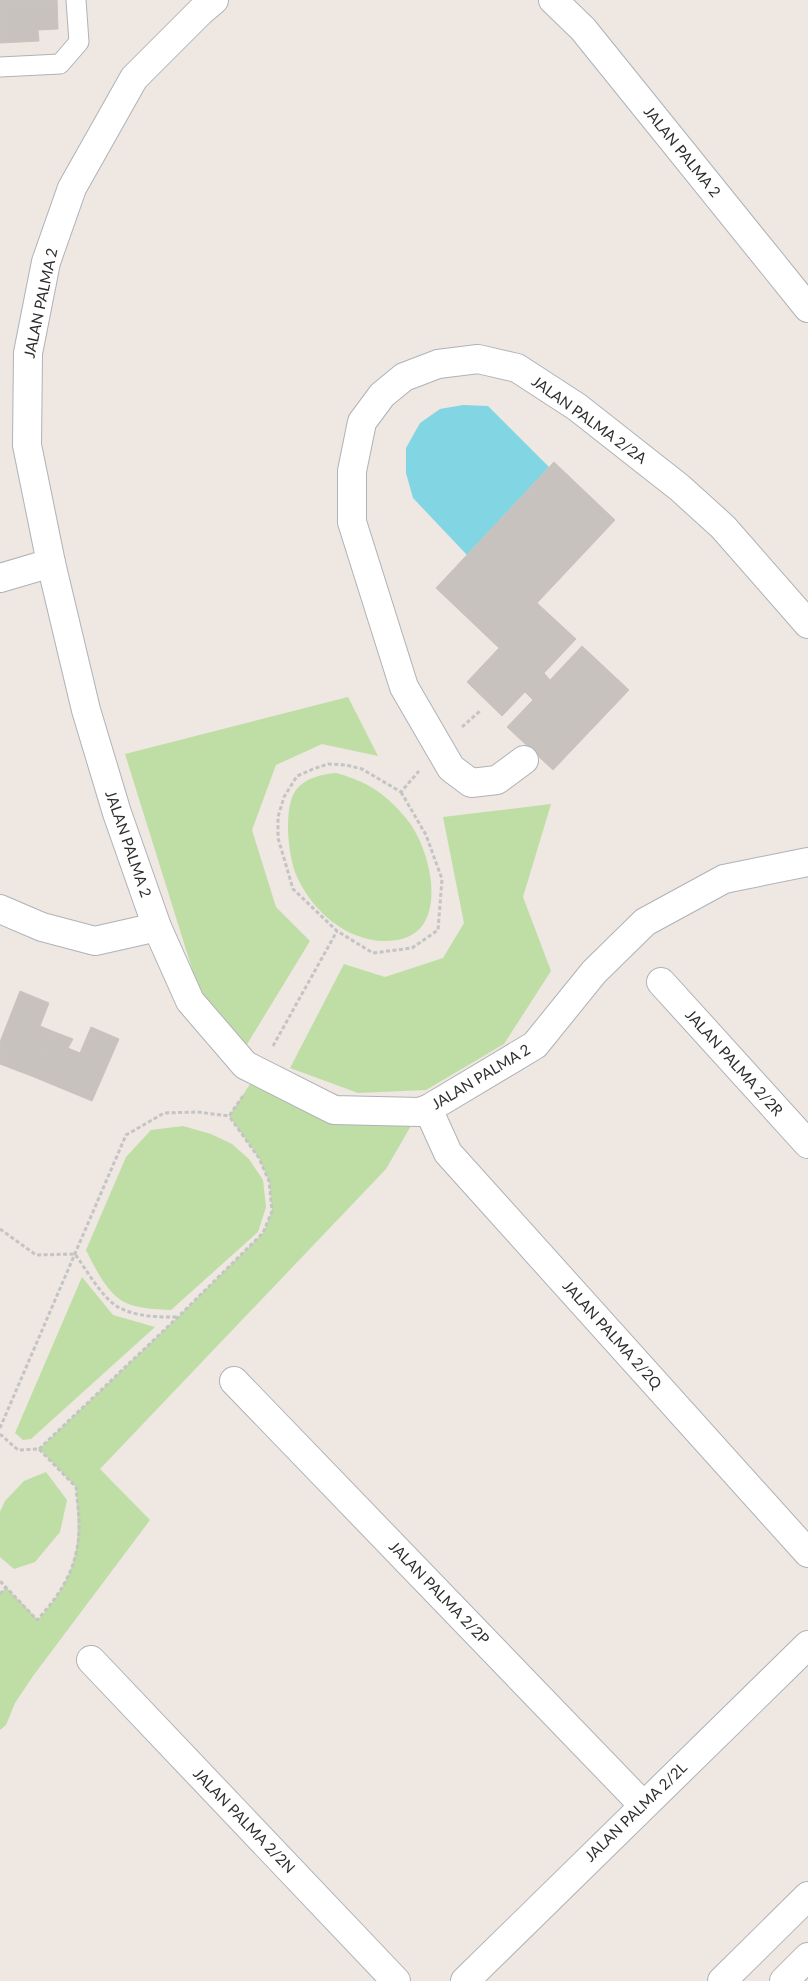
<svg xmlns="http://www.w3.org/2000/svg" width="808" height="1981" viewBox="0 0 808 1981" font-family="Lato,sans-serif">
  <rect width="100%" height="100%" fill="#eee7e2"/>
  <g fill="#bfdea5">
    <path d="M348,697L378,756L322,744L276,765L252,830L276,907L310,941L246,1046L198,988L125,754Z"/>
    <path d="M336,773C366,781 385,793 405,817C431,846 452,932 397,940C354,947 315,915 298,879C291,865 289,846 288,831C288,818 288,801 296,790C305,778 322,774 336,773Z"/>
    <path d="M551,804L523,897L551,971L504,1044L426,1090L358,1093L290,1068L344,964L385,977L443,958L464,923L443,817Z"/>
    <path d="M258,1072L334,1110L419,1112L386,1169L100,1469L150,1520L33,1676L15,1703L6,1725L0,1730V1594L6,1587L38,1620C80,1572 80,1547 76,1487L39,1449L178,1317L263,1233L272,1211L269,1181L259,1158L229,1116Z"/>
    <path d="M183,1126L211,1134L232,1144L249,1159L263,1180L266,1207L258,1232L171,1310C156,1309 140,1309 126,1303C107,1294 95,1268 86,1250L126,1157L151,1130Z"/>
    <path d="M82,1277L113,1315L155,1327L31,1439L23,1440L15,1433Z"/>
    <path d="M46,1472L67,1500L60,1532L35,1562L14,1569L0,1557V1512L5,1501L24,1481Z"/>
  </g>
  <path fill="#82d5e3" d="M463,405L488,406L549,467L467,555L413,498L406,473V448L420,423L440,409Z"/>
  <g fill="#c7c2bd" stroke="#c9c3bc">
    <path d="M0,0H57L58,29L38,30L39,41L0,43Z"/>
    <path d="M554,462L615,520L537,603L576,639L544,673L550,680L582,646L629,690L553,770L507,727L533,700L525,692L502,716L467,682L499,648L436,588Z"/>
    <path d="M20,991L49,1003L40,1026L52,1031L34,1077L0,1064V1042Z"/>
    <path d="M91,1027L119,1039L92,1101L34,1077L52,1031L73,1039L68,1048L80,1053Z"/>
  </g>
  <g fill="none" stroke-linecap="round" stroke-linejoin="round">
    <defs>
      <path id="service" d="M0,67L60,64L79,42L76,0"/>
      <g id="minor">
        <path d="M214,0L201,11L134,78L72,188L46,262L28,353L27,445L51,563L86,710L117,813L157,927L190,1001L245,1065L334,1110L419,1112L428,1109L535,1045L594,972L645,922L724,879L808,862"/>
        <path d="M553,0L583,29L808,308"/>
        <path d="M0,578L51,563"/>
        <path d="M524,760L497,780L471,783L451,768L404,687L352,522V471L362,422L382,395L404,377L438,364L478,359L517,368L577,407L680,488L723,527L808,624"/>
        <path d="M0,909L42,927L95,941L157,927"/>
        <path d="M661,982L808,1144"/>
        <path d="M428,1109L448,1153L808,1553"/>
        <path d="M234,1381L643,1805"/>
        <path d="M91,1660L396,1981"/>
        <path d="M465,1981L808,1645"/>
      </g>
      <g id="tertiary">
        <path d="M722,1981L808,1896"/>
        <path d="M784,1981L808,1957"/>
      </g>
    </defs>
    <use href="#service" stroke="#afb2b8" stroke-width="21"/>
    <use href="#minor" stroke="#afb2b8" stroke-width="30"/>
    <use href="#tertiary" stroke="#afb2b8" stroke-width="30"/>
    <g stroke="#c4c4c4" stroke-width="3" stroke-dasharray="4 2.5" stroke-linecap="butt">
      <path d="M462,727L480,711"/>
      <path d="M401,792L426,835L442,879L438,930L412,948L373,953L337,931L293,889L278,838V817L284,797L297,776L313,769L328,764L346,765L362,769L401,792L419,771"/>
      <path d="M273,1046L337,931"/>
      <path d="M0,1229L36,1255L75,1254C86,1269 103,1300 120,1308C138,1317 158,1317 177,1317"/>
      <path d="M0,1428L126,1135L164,1113L197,1112L229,1116L243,1096"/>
      <path d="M0,1434L18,1450L39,1449L76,1487C77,1502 80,1518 79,1534C76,1570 61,1594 37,1620L0,1581"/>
      <path d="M39,1449L178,1317L263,1233L272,1211L269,1181L259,1158L229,1116"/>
      <path d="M0,1594L6,1587"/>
    </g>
    <use href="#service" stroke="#fff" stroke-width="19"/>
    <use href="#minor" stroke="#fff" stroke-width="28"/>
    <use href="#tertiary" stroke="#fff" stroke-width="28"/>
  </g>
  <g text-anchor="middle" stroke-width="4.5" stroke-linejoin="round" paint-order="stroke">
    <g font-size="15" fill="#2e2e2e" stroke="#fff">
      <text transform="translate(682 152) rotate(51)" y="5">JALAN PALMA 2</text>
      <text transform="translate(41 303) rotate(-78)" y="5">JALAN PALMA 2</text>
      <text transform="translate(589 420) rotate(36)" y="5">JALAN PALMA 2/2A</text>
      <text transform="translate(128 844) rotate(71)" y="5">JALAN PALMA 2</text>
      <text transform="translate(734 1063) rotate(48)" y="5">JALAN PALMA 2/2R</text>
      <text transform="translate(481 1077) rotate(-31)" y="5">JALAN PALMA 2</text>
      <text transform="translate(612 1335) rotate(48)" y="5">JALAN PALMA 2/2Q</text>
      <text transform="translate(439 1593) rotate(46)" y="5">JALAN PALMA 2/2P</text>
      <text transform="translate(636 1812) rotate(-44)" y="5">JALAN PALMA 2/2L</text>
      <text transform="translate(244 1821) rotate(46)" y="5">JALAN PALMA 2/2N</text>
    </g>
  </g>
</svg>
